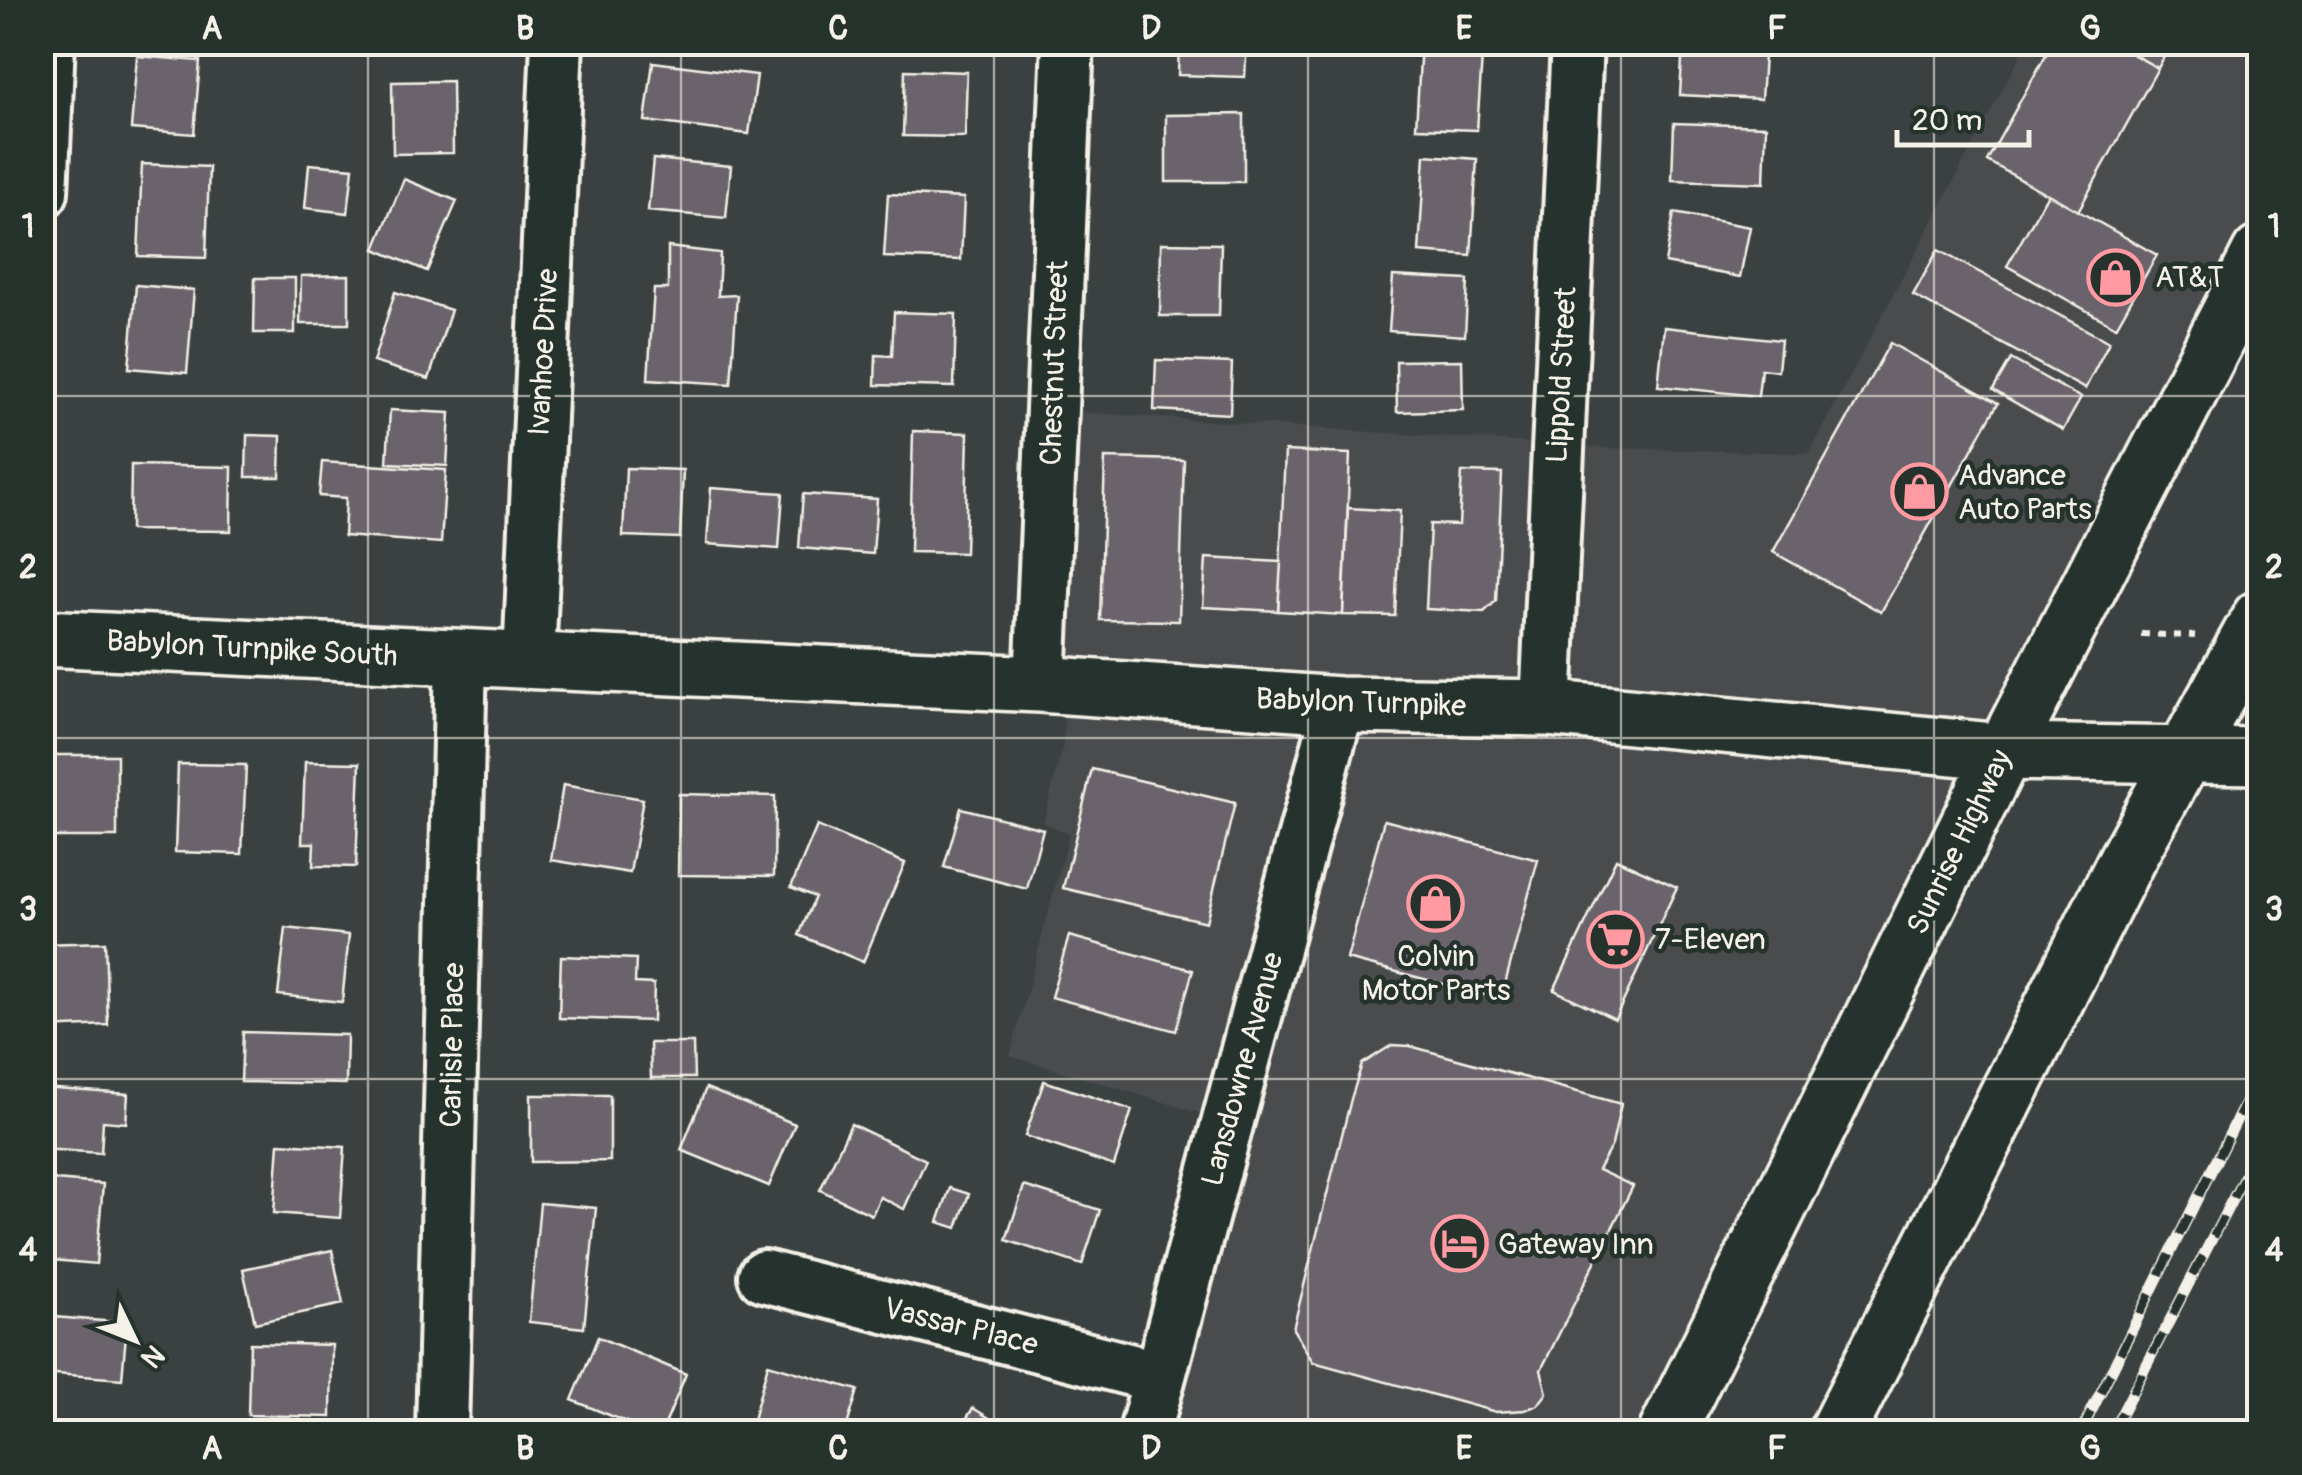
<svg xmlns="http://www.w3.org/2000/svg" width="2302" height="1475" viewBox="0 0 2302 1475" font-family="Pangolin,sans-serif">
  <rect width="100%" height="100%" fill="#3a4140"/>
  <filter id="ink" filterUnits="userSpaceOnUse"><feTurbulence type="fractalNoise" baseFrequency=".01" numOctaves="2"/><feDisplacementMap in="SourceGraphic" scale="20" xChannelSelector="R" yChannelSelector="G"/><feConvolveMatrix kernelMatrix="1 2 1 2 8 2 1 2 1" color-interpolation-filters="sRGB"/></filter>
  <g filter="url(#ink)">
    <path fill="#484b4d" d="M2027,43H2259V220L1655,1432H1140L1223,1120L1010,1056L1069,834L1043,823L1063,745L1079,412L1605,448L1809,453Z"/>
    <g fill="#6a636c" stroke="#f4f1e8" stroke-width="2.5">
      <path d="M1179,42H1247L1245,77L1178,75Z"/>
      <path d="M1421,42H1483L1477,130L1416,128Z"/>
      <path d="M1683,42H1765L1761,99L1680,95Z"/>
      <path d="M2053,42H2111L2158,68L2078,211L1987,161Z"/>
      <path d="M2111,42H2172L2158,68Z"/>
      <path d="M137,56L200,61L194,134L131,129Z"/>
      <path d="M653,62L757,75L749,134L645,121Z"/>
      <path d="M905,70L967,72L965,137L903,136Z"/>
      <path d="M452,81L453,153L393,154L392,82Z"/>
      <path d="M1244,114V182H1166V115Z"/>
      <path d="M1674,123L1766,126L1764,183L1672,180Z"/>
      <path d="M1425,155L1477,159L1471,256L1419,252Z"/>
      <path d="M653,159L731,166L726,218L648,211Z"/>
      <path d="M142,164L209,167L206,258L138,256Z"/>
      <path d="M309,164L353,168L348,213L305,208Z"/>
      <path d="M404,179L457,201L427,271L375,249Z"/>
      <path d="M888,194L964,198L961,260L884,257Z"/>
      <path d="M2048,194L2157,255L2116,327L2007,266Z"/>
      <path d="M1674,213L1750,227L1740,277L1665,263Z"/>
      <path d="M1161,243L1221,244L1219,316H1160Z"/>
      <path d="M668,247L720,253L718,296L737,295L731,384L648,379L654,289H668Z"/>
      <path d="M1938,250L2109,342L2085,389L1913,295Z"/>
      <path d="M349,275V324H300L301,276Z"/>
      <path d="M1393,276L1468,280L1465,336L1389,331Z"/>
      <path d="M255,278H295V333H254Z"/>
      <path d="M136,285L194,290L187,373L129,368Z"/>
      <path d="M395,292L451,310L429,379L373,362Z"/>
      <path d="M894,312L956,314L954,387L875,385L876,355L892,356Z"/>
      <path d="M1664,327L1781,340L1778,371L1761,369L1758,396L1658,386Z"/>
      <path d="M1890,343L1998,403L1881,612L1773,552Z"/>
      <path d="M2011,359L2081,398L2063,430L1993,390Z"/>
      <path d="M1156,360L1232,363L1230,414L1154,410Z"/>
      <path d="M1462,360L1463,410L1397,412L1396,361Z"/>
      <path d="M390,410L450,413L447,466L387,463Z"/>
      <path d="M913,431L968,433L965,553L910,552Z"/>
      <path d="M247,435L281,436L280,477H246Z"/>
      <path d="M1285,451L1350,454L1343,615L1278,611Z"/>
      <path d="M1105,458L1184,460L1179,621L1100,620Z"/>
      <path d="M322,462L446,470L441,543L344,536L346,498L319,496Z"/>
      <path d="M131,465L232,467L231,531L130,530Z"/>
      <path d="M626,468L683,470L680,538L623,536Z"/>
      <path d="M1462,472L1502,473L1496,601L1484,612L1426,609L1430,524L1459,525Z"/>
      <path d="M711,488L783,493L779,549L707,544Z"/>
      <path d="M803,494L877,499L873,554L799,548Z"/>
      <path d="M1348,508L1400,511L1395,616L1343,615Z"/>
      <path d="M1206,558L1281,562L1278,611L1203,607Z"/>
      <rect x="50" y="755" width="67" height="82"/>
      <path d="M305,762L360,763L356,867L313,866L314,843H302Z"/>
      <path d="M178,764L246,765L242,854L175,852Z"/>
      <path d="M1092,769L1235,803L1206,922L1063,888Z"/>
      <path d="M563,785L643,799L630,873L551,860Z"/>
      <path d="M679,794L775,796L774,876L678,875Z"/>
      <path d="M961,808L1043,829L1027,889L944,867Z"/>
      <path d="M1384,820L1538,860L1501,999L1347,959Z"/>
      <path d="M817,826L905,863L863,962L799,935L815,897L791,887Z"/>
      <path d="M1616,859L1677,887L1615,1019L1554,990Z"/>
      <path d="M286,928L349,935L342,1002L278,995Z"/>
      <path d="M1069,936L1193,970L1176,1031L1051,997Z"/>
      <path d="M105,942L108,1025L45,1028L42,944Z"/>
      <path d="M561,956L636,959L635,983L654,984L653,1021L559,1018Z"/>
      <path d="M243,1032L347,1035L346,1084L241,1082Z"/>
      <path d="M650,1043H693L694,1078H651Z"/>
      <path d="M1392,1045L1410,1046L1621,1104L1612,1145L1598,1170L1633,1186L1541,1370L1547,1393L1538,1405L1525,1410L1496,1412L1313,1362L1293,1329L1351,1099L1362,1064Z"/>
      <path d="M1044,1081L1132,1110L1114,1166L1025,1136Z"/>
      <path d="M42,1088L128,1094L126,1123L103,1121L101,1153L42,1149Z"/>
      <path d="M706,1088L795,1124L769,1186L681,1150Z"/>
      <path d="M531,1095H610V1161L531,1162Z"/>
      <path d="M851,1124L926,1160L904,1209L880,1197L872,1215L820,1190Z"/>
      <path d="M279,1143L345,1147L340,1218L274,1213Z"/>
      <path d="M42,1179L103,1184L96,1264L42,1259Z"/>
      <path d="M1024,1186L1100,1210L1082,1265L1006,1240Z"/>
      <path d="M950,1188L969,1194L957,1228L938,1222Z"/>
      <path d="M540,1203L596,1208L584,1328L529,1322Z"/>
      <path d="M332,1250L343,1304L255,1323L243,1269Z"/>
      <path d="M42,1316L127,1323L122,1379L42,1373Z"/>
      <path d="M598,1337L686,1374L662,1432H651L572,1400Z"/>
      <path d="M250,1343L332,1345L331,1417L248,1415Z"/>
      <path d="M768,1364L858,1390L845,1432H786L787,1430L753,1420Z"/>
      <path d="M973,1408L1012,1432H958Z"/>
    </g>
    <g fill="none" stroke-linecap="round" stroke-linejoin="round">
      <defs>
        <g id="minor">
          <path d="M42,192L49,42"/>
          <path d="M529,661L557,42"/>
          <path d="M1040,684L1068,42"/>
          <path d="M1546,708L1577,42"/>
          <path d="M764,1276L1159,1377"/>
          <path d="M442,1432L461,658"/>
          <path d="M1145,1432L1339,705"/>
        </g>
        <path id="primary" d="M42,638L1040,684L1339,705L1546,708L2004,752L2260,756"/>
        <g id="trunk">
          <path d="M1667,1432L2004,752L2260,254"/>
          <path d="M1837,1432L2127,859L2260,618"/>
        </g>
      </defs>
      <use href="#minor" stroke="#f4f1e8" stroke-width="58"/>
      <use href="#primary" stroke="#f4f1e8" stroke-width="62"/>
      <use href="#trunk" stroke="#f4f1e8" stroke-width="62"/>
      <path stroke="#f4f1e8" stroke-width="6" stroke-dasharray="8 8" stroke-linecap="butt" d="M2141,634L2195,636"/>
      <use href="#minor" stroke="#26332d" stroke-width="50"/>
      <use href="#primary" stroke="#26332d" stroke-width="55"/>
      <use href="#trunk" stroke="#26332d" stroke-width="55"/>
      <defs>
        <g id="rail">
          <path d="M2081,1432L2260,1073"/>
          <path d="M2112,1432L2260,1146"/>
        </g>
      </defs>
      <use href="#rail" stroke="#f4f1e8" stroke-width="11"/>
      <use href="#rail" stroke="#26332d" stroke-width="8" stroke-dasharray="22" stroke-linecap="butt"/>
    </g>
  </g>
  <path fill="none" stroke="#f4f1e8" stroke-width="2.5" stroke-opacity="0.55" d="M368,42V1432M681,42V1432M994,42V1432M1308,42V1432M1621,42V1432M1934,42V1432M42,396H2260M42,738H2260M42,1079H2260"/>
  <defs>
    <symbol id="shop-ring" viewBox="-11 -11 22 22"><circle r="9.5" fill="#26332d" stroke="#ff9aa2" stroke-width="1.5"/><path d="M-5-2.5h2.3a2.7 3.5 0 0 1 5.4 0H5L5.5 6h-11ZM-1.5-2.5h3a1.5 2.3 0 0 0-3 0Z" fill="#ff9aa2"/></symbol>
    <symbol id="supermarket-ring" viewBox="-11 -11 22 22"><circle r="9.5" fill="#26332d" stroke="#ff9aa2" stroke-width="1.5"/><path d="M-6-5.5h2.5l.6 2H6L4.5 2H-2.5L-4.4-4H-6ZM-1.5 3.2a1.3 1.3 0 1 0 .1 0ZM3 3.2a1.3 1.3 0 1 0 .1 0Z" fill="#ff9aa2"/></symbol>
    <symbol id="hotel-ring" viewBox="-11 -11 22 22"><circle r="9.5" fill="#26332d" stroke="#ff9aa2" stroke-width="1.5"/><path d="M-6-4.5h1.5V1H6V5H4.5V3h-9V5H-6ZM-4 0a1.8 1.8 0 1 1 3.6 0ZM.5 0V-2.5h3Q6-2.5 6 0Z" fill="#ff9aa2"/></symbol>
  </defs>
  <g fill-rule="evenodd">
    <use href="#shop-ring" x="2084" y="246" width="63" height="63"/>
    <use href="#shop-ring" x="1888" y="460" width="63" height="63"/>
    <use href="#shop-ring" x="1404" y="872" width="63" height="63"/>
    <use href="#supermarket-ring" x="1584" y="908" width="63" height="63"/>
    <use href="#hotel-ring" x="1428" y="1212" width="63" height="63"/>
  </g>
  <g text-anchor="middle" stroke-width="9" stroke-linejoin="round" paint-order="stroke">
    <g font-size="30" fill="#f4f1e8" stroke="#26332d" text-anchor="start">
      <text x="2155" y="287">AT&amp;T</text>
      <text x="1958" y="485">Advance<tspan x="1958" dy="34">Auto Parts</tspan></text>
      <text x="1655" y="949">7-Eleven</text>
      <text x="1436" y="966" text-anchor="middle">Colvin<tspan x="1436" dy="34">Motor Parts</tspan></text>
      <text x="1498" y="1254">Gateway Inn</text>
    </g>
    <g font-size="30" fill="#f4f1e8" stroke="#26332d">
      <text transform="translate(543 352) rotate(-87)" y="10">Ivanhoe Drive</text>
      <text transform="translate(1054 363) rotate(-88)" y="10">Chestnut Street</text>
      <text transform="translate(1561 375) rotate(-87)" y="10">Lippold Street</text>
      <text transform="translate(252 648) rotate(3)" y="10">Babylon Turnpike South</text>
      <text transform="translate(1361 702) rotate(2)" y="10">Babylon Turnpike</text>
      <text transform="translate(1959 842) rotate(-64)" y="10">Sunrise Highway</text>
      <text transform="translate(452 1045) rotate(-89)" y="10">Carlisle Place</text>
      <text transform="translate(1242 1069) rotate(-75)" y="10">Lansdowne Avenue</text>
      <text transform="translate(961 1326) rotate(14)" y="10">Vassar Place</text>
    </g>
  </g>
  <rect width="2302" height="1475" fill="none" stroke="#26332d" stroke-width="110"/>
  <g transform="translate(135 1340) rotate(133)" stroke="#26332d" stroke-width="8" paint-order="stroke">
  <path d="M0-8L18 38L0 25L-18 38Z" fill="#f4f1e8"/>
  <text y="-15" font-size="28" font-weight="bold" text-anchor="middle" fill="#f4f1e8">N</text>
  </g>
  <path d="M1897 130v15h132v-15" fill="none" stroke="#f4f1e8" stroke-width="5"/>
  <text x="1912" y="130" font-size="30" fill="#f4f1e8" stroke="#26332d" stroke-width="8" paint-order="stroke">20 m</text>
  <rect x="55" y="55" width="2192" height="1365" fill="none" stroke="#f4f1e8" stroke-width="4"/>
  <g font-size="32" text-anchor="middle" font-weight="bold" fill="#f4f1e8">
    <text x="212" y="39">A</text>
    <text x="525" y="39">B</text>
    <text x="838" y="39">C</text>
    <text x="1151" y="39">D</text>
    <text x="1464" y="39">E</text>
    <text x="1777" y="39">F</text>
    <text x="2090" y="39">G</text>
    <text x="28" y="237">1</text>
    <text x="2274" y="237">1</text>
    <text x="28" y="578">2</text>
    <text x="2274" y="578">2</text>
    <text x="28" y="920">3</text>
    <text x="2274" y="920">3</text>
    <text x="28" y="1261">4</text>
    <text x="2274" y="1261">4</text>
    <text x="212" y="1459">A</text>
    <text x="525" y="1459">B</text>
    <text x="838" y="1459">C</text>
    <text x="1151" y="1459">D</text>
    <text x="1464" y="1459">E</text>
    <text x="1777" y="1459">F</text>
    <text x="2090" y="1459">G</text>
  </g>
</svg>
